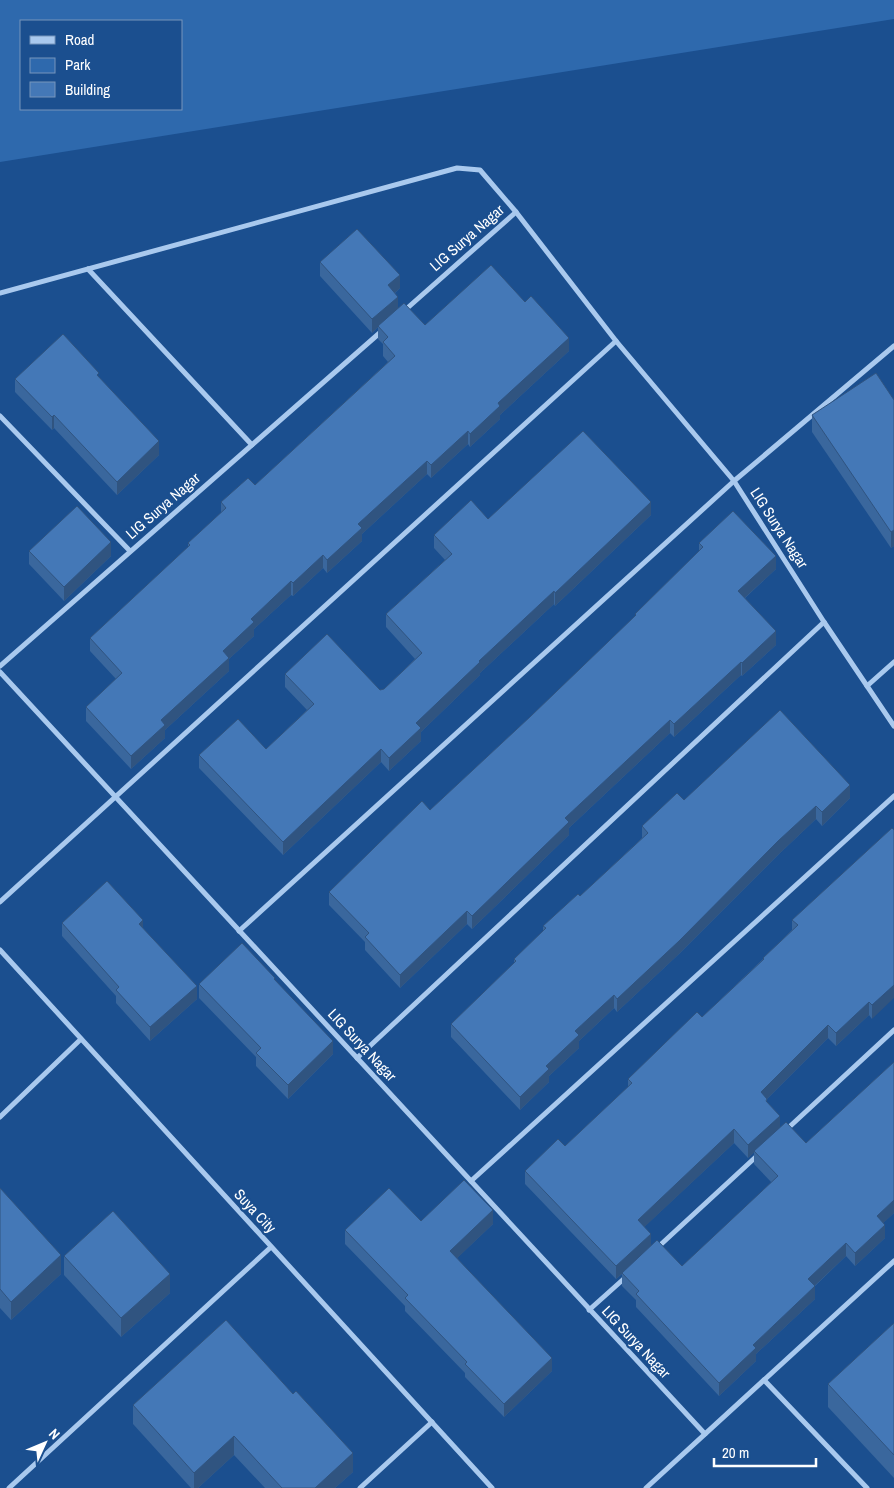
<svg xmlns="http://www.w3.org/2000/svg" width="894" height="1488" viewBox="0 0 894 1488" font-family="'Archivo Narrow',sans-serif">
  <rect width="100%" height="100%" fill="#1b4f8f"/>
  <path fill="#2e69ad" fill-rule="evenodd" d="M0,0H894V19L0,162ZM21,21H181V109H21Z"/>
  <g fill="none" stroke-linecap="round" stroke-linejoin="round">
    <g stroke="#a9c9ee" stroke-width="5">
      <path d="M88,269L252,445"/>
      <path d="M0,293L457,168L480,170L516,212L616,341L734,481L824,622L894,726"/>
      <path d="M404,311L516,212"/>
      <path d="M0,416L130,551"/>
      <path d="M0,666L383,330"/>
      <path d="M0,672L705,1434"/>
      <path d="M867,686L894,662"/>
      <path d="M0,902L616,341"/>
      <path d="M239,931L734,481L894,346"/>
      <path d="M0,950L492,1488"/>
      <path d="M357,1058L824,622"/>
      <path d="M0,1117L81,1039"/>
      <path d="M786,1130L894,1030"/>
      <path d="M471,1181L894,796"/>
      <path d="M657,1248L759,1154"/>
      <path d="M589,1310L627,1276"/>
      <path d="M764,1380L867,1488"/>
      <path d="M9,1488L271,1247"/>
      <path d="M360,1488L432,1422"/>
      <path d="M646,1488L894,1261"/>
    </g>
  </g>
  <g fill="#3a679d" fill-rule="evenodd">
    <path d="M320,262L400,288L395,293L398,308L425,325L569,351L500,415V419L470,447L468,444L431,478L427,474L362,534V541L327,573L323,568L293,596L291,595L254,629V636L229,659V671L165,730V738L131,769L86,721V707L116,679L90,651V638L188,547V543L221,513V502L255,485L388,362L383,356V344L378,339V327L372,333L320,276Z"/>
    <path d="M99,377L159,455L117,495L54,428L52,430L15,392V379Z"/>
    <path d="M894,400V546L891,548L812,432V415Z"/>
    <path d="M651,515L555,606L554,604L480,673V675L421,732V741L389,771L381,762L283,855L199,768V755L266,749L307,710L285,687V674L380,690L384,689L415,659L386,627V614L445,560L434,548V535L488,519Z"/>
    <path d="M699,543L776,569L745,598L776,645L742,676L741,675L674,737L670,733L569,828V835L472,929L467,924L400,988L365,950V942L329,905V892L430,810L531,716L635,617V614L699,551Z"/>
    <path d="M29,551L111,556L64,601L29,564Z"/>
    <path d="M850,798L822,826L816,819L778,855L679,954L617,1012L614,1008L579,1041V1048L549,1076V1082L520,1110L451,1037V1024L514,963V959L543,931V926L580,896L642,838V826L684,800Z"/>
    <path d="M892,828L872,1019L869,1015L836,1046L828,1038L767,1099V1103L780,1128L806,1143L894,1062V1213L883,1223L885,1238L855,1266L846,1256L815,1286V1299L756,1354V1361L719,1396L636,1307V1300L622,1286V1274L616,1279L525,1184V1171L565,1146L628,1087V1079L702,1017L763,959V958L792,930V920ZM734,1143L748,1158L754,1152V1164L772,1183L682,1266L651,1246L644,1227Z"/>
    <path d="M62,923L143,928L197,999L150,1041L116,1003V996L62,936Z"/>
    <path d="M275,981L333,1054L288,1099L256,1066V1057L199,998V984Z"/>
    <path d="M0,1188L61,1274L11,1320L0,1308Z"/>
    <path d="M421,1221L493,1224L457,1258L552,1371L504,1417L465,1377V1373L405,1311V1306L345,1244V1230Z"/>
    <path d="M64,1256L170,1293L121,1337L64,1275Z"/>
    <path d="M894,1323V1478L828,1407V1384Z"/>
    <path d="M133,1405L353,1472L335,1488H265L234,1455L198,1488H191L133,1424Z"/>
  </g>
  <g fill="#305480">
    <path d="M400,275V288L388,299V285Z"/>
    <path d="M398,297V310L378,326V327L372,333V319Z"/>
    <path d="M569,338V351L500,415V419L470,447V434L498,403Z"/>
    <path d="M54,415V428L52,430V417Z"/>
    <path d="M468,431V444L431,478V465Z"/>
    <path d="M159,441V455L117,495V482Z"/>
    <path d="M427,461V474L362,534V541L327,573V560L358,524Z"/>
    <path d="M651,502V515L555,606V593Z"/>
    <path d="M894,530V546L891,548V532Z"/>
    <path d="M111,542V556L64,601V587Z"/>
    <path d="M323,555V568L293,596V583Z"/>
    <path d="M776,556V569L738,604V591Z"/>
    <path d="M291,581V595L254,629V636L229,659V671L165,730V738L131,769V756L161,720L223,651L251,619Z"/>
    <path d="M554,591V604L480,673V675L421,732V741L389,771V758L416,723L479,661Z"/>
    <path d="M776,631V645L742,676V663Z"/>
    <path d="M741,662V675L674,737V724Z"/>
    <path d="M670,720V733L569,828V835L472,929V916L565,818Z"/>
    <path d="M381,749V762L283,855V842Z"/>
    <path d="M850,785V798L822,826V812Z"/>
    <path d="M816,806V819L778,855L679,954L617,1012V999L778,841Z"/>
    <path d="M467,911V924L400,988V975Z"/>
    <path d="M143,920V933L139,924Z"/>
    <path d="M894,985V998L872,1019V1005Z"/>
    <path d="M197,986V999L150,1041V1027Z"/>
    <path d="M614,995V1008L579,1041V1048L549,1076V1082L520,1110V1097L575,1031Z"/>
    <path d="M869,1002V1015L836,1046V1033Z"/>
    <path d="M828,1025V1038L761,1105V1092Z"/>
    <path d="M333,1041V1054L288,1099V1085Z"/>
    <path d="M780,1116V1129L748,1158V1145Z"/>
    <path d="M734,1129V1143L638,1233V1220Z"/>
    <path d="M894,1200V1213L877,1229V1216Z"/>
    <path d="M493,1210V1224L450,1265V1251Z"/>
    <path d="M885,1225V1238L855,1266V1253Z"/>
    <path d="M651,1234V1247L616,1279V1266Z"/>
    <path d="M846,1243V1256L808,1292V1279Z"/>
    <path d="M61,1255V1274L11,1320V1302Z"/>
    <path d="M170,1274V1293L121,1337V1318Z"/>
    <path d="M815,1286V1299L756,1354V1361L719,1396V1383L753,1345Z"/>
    <path d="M552,1358V1371L504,1417V1404Z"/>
    <path d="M234,1436V1455L198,1488H194V1473Z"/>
    <path d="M353,1453V1472L335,1488H315Z"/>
  </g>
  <g fill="#4478b7" stroke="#305480">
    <path d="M357,229L400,275L388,285L398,297L372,319L320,262Z"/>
    <path d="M491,265L525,302L531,296L569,338L498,403L500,406L470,434L468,431L431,465L427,461L358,524L362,528L327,560L323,555L293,583L291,581L251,619L254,622L223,651L229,658L161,720L165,725L131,756L86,707L122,673L90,638L190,545L188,543L226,508L221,502L248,478L255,485L395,356L383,342L388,337L378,326L404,303L425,325Z"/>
    <path d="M63,334L99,373L97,375L159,441L117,482L54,415L52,417L15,379Z"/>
    <path d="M876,373L894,400V530L891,532L812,415Z"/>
    <path d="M583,431L651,502L555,593L554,591L479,661L480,662L416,723L421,728L389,758L381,749L283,842L199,755L238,719L266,749L314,704L285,674L327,634L380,690L384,689L422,653L386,614L452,554L434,535L471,500L488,519Z"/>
    <path d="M77,506L111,542L64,587L29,551Z"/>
    <path d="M733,511L776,556L738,591L776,631L742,663L741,662L674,724L670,720L565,818L569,822L472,916L467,911L400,975L365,937L369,933L329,892L422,801L430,810L531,716L636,615L635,614L703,547L699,543Z"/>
    <path d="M780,710L850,785L822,812L816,806L778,841L679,941L617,999L614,995L575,1031L579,1035L546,1066L549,1069L520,1097L451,1024L516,961L514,959L546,928L543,926L578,894L580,896L648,833L642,826L677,793L684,800Z"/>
    <path d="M892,828L894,830V985L872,1005L869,1002L836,1033L828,1025L761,1092L767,1099L766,1101L780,1116L748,1145L734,1129L638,1220L651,1234L616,1266L525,1171L558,1139L565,1146L632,1083L628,1079L697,1012L702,1017L764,959L763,958L798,925L792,920Z"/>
    <path d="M107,881L143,920L139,924L197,986L150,1027L116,990L119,987L62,923Z"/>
    <path d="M242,943L275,978L274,979L333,1041L288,1085L256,1053L261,1048L199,984Z"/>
    <path d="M894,1062V1200L877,1216L885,1225L855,1253L846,1243L808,1279L815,1286L753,1345L756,1348L719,1383L636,1294L639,1291L622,1273L657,1240L682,1266L778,1176L754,1151L786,1122L806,1143Z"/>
    <path d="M464,1180L493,1210L450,1251L552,1358L504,1404L465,1364L467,1362L405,1298L408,1295L345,1230L389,1188L421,1221Z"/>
    <path d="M0,1188L61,1255L11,1302L0,1289Z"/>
    <path d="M113,1211L170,1274L121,1318L64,1256Z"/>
    <path d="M226,1320L293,1394L296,1391L353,1453L315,1488H282L234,1436L194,1473L133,1405Z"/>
    <path d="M894,1323V1455L828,1384Z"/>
  </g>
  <g text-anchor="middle" stroke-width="4.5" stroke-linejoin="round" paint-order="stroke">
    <g font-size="15" fill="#fff" stroke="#1b4f8f">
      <text transform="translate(467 238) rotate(-41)" y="5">LIG Surya Nagar</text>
      <text transform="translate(163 506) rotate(-41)" y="5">LIG Surya Nagar</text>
      <text transform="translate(779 528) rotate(57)" y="5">LIG Surya Nagar</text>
      <text transform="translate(362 1045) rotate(47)" y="5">LIG Surya Nagar</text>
      <text transform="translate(255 1211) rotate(47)" y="5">Suya City</text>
      <text transform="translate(636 1342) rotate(47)" y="5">LIG Surya Nagar</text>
    </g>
  </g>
  <rect x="20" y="20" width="162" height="90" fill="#1b4f8f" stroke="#7695bc"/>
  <rect x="30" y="36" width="25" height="8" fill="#a9c9ee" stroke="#7695bc"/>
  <text x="65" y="45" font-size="15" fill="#ffffff">Road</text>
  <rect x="30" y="58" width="25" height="15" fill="#2e69ad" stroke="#7695bc"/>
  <text x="65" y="70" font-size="15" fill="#ffffff">Park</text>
  <rect x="30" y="82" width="25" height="15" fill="#4478b7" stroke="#7695bc"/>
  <text x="65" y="95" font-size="15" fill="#ffffff">Building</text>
  <g transform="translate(45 1443) rotate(46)" stroke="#1b4f8f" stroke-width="4" paint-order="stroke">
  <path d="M0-4L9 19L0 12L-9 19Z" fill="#ffffff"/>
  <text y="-8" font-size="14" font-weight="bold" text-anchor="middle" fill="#ffffff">N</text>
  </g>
  <path d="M714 1458v8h102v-8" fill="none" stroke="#ffffff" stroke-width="2.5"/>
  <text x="722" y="1458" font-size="15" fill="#ffffff" stroke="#1b4f8f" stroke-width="4" paint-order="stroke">20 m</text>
</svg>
